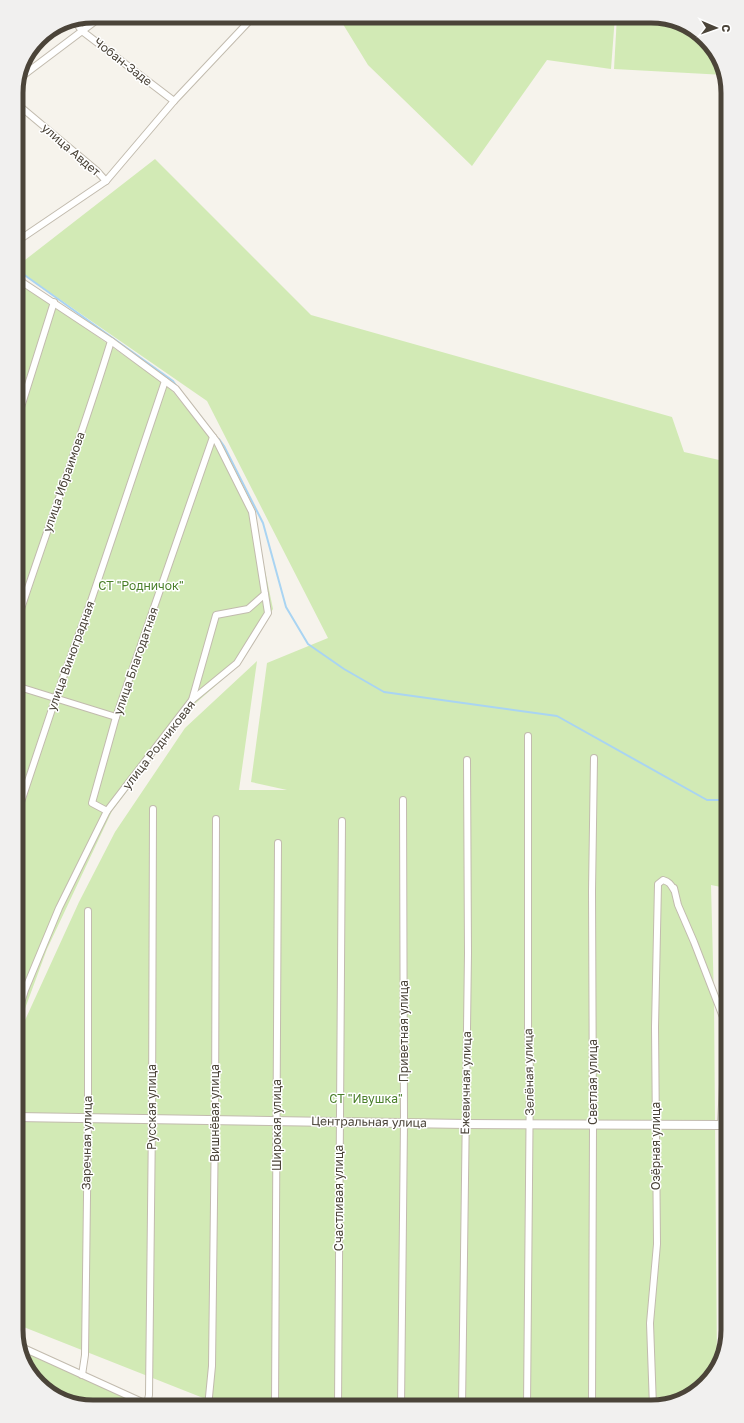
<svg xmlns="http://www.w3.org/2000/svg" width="744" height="1423" viewBox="0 0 744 1423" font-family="'Golos Text',sans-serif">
  <rect width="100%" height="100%" fill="#f6f3ec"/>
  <g fill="#d2eab5">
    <path d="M338,16H615L611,69L547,60L472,166L368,65Z"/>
    <path d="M617,16H656L694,29L722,63L725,75L614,69Z"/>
    <path d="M155,159L311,315L672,417L684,452L728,462V807L721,887L711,885L714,1000L717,1365L715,1373L681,1401L651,1407H226L16,1324V1046L21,1029L79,902L115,832L185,728L257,661L239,790H287L251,782L267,663L328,638L207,401L16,269V267Z"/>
    <path d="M16,281L53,305L170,388L219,449L252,508L273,609L238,666L189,709L112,811L47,949L16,1033Z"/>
    <path d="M20,1349L148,1407H88L50,1394L22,1360Z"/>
  </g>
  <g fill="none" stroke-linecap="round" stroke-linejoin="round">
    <g stroke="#a9d4f2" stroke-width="2">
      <path d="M16,269L173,381L177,387"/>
      <path d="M219,439L224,446L263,523L286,607L308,644L344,669L384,692L557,716L707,800H728"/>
    </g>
    <defs>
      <g id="minor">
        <path d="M74,20L82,31L174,101"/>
        <path d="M21,77L102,16"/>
        <path d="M16,103L96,170L106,181"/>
        <path d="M16,242L106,181L174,101L254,16"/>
        <path d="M16,423L54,302"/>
        <path d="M16,624C47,529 82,436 111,341"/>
        <path d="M16,686L116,717"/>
        <path d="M192,700L216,615L248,609L265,594"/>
        <path d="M107,811L92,803L116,717L213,437"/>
        <path d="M16,817L56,697L91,601L165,381"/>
        <path d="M674,888L678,905L694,942L728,1030"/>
        <path d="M16,1019L25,990L59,908L107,811L192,700L237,663L268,613L252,512L217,442L176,389L111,341L16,278"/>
        <path d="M726,1043L728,1029"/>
        <path d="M16,1299L17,1273L16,1257"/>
        <path d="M19,1346L153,1407"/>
        <path d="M82,1375L85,1355L88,1118V911"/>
        <path d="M147,1404L149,1395L152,1119L153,809"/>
        <path d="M208,1407L212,1366L215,1120L216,819"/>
        <path d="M275,1407L278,843"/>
        <path d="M338,1407L342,821"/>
        <path d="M401,1407L404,1122L403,800"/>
        <path d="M462,1407L468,953L467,760"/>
        <path d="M527,1407L530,1070L528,1030V736"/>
        <path d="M592,1407L593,1124L592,891L594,758"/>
        <path d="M653,1407L650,1323L657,1244L655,1027L658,884L663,880C670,882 671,885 674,890"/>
      </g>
      <path id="tertiary" d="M16,1117L466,1124L722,1125L726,1044"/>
    </defs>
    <use href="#minor" stroke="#c2bbae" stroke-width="8"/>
    <use href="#tertiary" stroke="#c2bbae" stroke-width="10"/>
    <use href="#minor" stroke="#fff" stroke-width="6"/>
    <use href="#tertiary" stroke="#fff" stroke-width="8"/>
  </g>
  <g text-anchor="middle" stroke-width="3" stroke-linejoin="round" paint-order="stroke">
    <g font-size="12" fill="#4b4439" stroke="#fff">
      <text transform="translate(123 62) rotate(38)" y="4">Чобан-Заде</text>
      <text transform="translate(71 150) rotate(41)" y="4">улица Авдет</text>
      <text transform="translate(64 482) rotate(-71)" y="4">улица Ибраимова</text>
      <text transform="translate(71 656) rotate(-70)" y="4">улица Виноградная</text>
      <text transform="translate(136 661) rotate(-71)" y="4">улица Благодатная</text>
      <text transform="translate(159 745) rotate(-52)" y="4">улица Родниковая</text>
      <text transform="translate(404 1031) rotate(-90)" y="4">Приветная улица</text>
      <text transform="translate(529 1072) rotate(-91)" y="4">Зелёная улица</text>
      <text transform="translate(593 1082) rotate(-90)" y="4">Светлая улица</text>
      <text transform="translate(466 1083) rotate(-89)" y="4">Ежевичная улица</text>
      <text transform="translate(152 1107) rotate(-90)" y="4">Русская улица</text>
      <text transform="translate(215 1113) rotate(-90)" y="4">Вишнёвая улица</text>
      <text transform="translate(369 1122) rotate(1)" y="4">Центральная улица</text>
      <text transform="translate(277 1125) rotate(-90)" y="4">Широкая улица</text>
      <text transform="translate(87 1143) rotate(-89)" y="4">Заречная улица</text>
      <text transform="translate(656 1146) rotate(-90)" y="4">Озёрная улица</text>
      <text transform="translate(339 1198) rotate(-90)" y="4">Счастливая улица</text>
    </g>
    <g font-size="12" fill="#4a7f2a" stroke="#fff">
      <text x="141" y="590">СТ "Родничок"</text>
      <text x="366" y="1103">СТ "Ивушка"</text>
    </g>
  </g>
  <path d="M0 0H744V1423H0ZM93 23H651A70 70 0 0 1 721 93V1330A70 70 0 0 1 651 1400H93A70 70 0 0 1 23 1330V93A70 70 0 0 1 93 23Z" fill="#f1f0ef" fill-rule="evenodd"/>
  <path fill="none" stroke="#4b4439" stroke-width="5" d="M93 23H651A70 70 0 0 1 721 93V1330A70 70 0 0 1 651 1400H93A70 70 0 0 1 23 1330V93A70 70 0 0 1 93 23Z"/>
  <g transform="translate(716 28) rotate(92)" stroke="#ffffff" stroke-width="3" paint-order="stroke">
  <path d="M0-3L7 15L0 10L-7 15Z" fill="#4b4439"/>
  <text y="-6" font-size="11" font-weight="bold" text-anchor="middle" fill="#4b4439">С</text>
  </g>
</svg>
